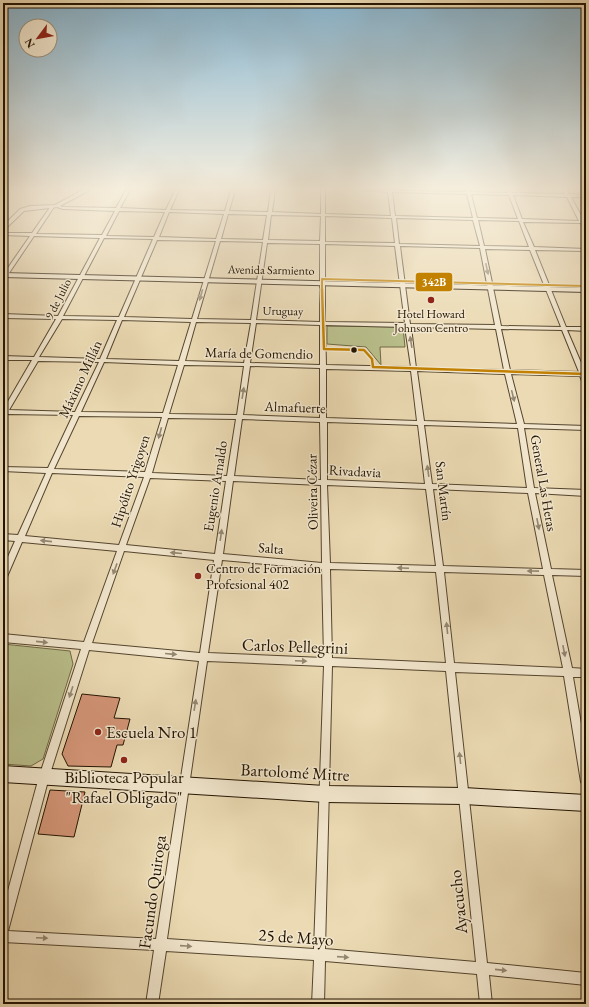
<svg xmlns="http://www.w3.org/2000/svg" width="589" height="1007" viewBox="0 0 589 1007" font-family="'EB Garamond',serif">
  <rect width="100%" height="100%" fill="#ebdab3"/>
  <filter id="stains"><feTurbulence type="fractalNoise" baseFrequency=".005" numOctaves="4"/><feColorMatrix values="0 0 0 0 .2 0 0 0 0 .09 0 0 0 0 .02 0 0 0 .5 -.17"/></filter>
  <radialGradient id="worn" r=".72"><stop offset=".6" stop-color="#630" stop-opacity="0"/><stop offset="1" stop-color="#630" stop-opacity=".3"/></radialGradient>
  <g fill="#b9bf8b" stroke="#6e6946">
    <path d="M327,326L403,327L405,347H380L381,365L366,347L327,344Z"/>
    <path d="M3,644L70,651L73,664L43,759L31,766L3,764Z"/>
  </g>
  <g fill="#d59678" stroke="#221301">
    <path d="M82,694L120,698L114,718L130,719L123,745H117L111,767L68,766L62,754Z"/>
    <path d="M50,790L85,792L74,837L38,834Z"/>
  </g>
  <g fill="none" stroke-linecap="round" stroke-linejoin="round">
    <defs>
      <path id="minor" d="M126,190H130L120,208L166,210L175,190H179L170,210L225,211L231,190H235L229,211L268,212L271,190H275L272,212L321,214V190H325V214L391,216L388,192L363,190L466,192V190H470V192L508,193V190H510L512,193L565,194L563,190H567L569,194L586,195V197H571L584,221H586V223H585L586,230H584L581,223L523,222L534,247L586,249V251L535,250L566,327H586V331L567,330L585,372H586V385L583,383L580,376L511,374L524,424L586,426V430L524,428L534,488L586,490V496L535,493L551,569L586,570V576L552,575L572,668L586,669V677H573L586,753V787L583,785L581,782L564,676L455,672L487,963L586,973V985L489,975L492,1004H480L477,974L325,961L324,1004H312L314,960L166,951L158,1004H146L154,950L3,942V909L39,777L81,649L3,642V634L84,642L117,551L22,542L6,579L3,580V568L15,541L3,540V534L18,535L46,473L3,471V467L48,468L73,415L7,414L6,415L3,416V410L32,360H3V356L34,357L56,319L3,318V314L58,316L100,238L34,236L5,279H3V275L30,236L3,235V233H32L51,206H52L54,207L36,234L102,235L115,211L63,209L54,206L56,205L63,207L116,208ZM392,192L467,194L473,218L395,216ZM471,194L509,195L518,219L477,218ZM513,195L567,197L579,221L522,219ZM119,211L165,212L154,237L106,236ZM169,212L224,214L216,239L159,237ZM228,214L267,215L263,240L221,239ZM271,215L321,216L320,241L268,240ZM325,216L392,218L395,243L325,242ZM396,218L473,220L480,246L399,244ZM478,220L519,221L529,247L484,246ZM104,238L153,239L119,317L63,316ZM157,240L216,241L192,319L124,317ZM220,241L263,242L251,320L197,319ZM267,243L320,244V322L256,320ZM325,244L395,246L405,323L325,322ZM400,246L480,248L495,325L410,324ZM485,249L530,250L561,327L501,326ZM62,319L117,320L100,359L39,357ZM122,320L191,322L179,361L106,359ZM196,322L251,323L244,363L185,361ZM256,323L320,325V365L250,363ZM325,325L405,327L411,367L326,365ZM411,327L496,329L504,370L416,368ZM501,329L562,330L579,372L510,370ZM38,361L99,362L75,412L9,410ZM104,362L178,365L163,413L81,412ZM184,365L244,366L237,415L169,414ZM250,366L320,368V418L243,415ZM326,369L411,371L417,421L326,418ZM417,371L505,374L517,424L424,421ZM79,416L162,417L145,472L54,469ZM168,418L236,419L227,476L152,473ZM242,419L320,422L321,480L234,476ZM327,422L418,425L425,484L327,480ZM424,425L518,428L527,488L432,484ZM52,473L144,477L119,545L25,536ZM150,478L226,481L215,554L126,545ZM233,481L321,485L322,563L223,554ZM327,485L426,489L436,566L330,563ZM433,489L528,493L543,569L443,566ZM124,551L214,560L200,653L92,643ZM222,560L322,569L324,658L208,653ZM330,569L436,572L446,663L332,658ZM444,572L544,575L563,668L454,663ZM89,650L199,661L156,939L8,931L49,777ZM207,661L324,666L314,949L167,939ZM332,666L446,671L476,962L325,949Z"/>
      <path id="tertiary" d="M83,190H90L58,207L24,211L3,231V226L20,209L30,206L55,205Z"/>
      <g id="secondary">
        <path d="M3,273L586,288V292L3,277Z"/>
        <path d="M3,766L325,786L464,788L586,795V811L464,804L325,802L3,782Z"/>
      </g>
    </defs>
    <use href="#minor" stroke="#54452e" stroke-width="2"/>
    <use href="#tertiary" stroke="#54452e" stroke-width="2"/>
    <use href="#secondary" stroke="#221301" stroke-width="2"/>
    <use href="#minor" fill="#f2e7ce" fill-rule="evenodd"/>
    <use href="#tertiary" fill="#f2e7ce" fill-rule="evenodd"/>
    <use href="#secondary" fill="#f2e7ce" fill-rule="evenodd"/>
    <defs>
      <path id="bus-1-far1" d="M322,290V279L586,286"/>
      <path id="bus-1" d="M322,289L324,349L364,350L372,359L373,367L586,374"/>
    </defs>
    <use href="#bus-1-far1" stroke="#f2e7ce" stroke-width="4"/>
    <use href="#bus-1" stroke="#f2e7ce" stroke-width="5"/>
    <use href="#bus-1-far1" stroke="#c28100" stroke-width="2"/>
    <use href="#bus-1" stroke="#c28100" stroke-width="2.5"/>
  </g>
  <defs><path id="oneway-solid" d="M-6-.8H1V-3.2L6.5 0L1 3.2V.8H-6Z"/></defs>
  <g fill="#948872">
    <use href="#oneway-solid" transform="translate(487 269) rotate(78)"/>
    <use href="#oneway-solid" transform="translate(201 295) rotate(106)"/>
    <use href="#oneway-solid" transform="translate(411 342) rotate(-99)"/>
    <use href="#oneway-solid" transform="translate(243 393) rotate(-81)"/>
    <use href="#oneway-solid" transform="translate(513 396) rotate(76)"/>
    <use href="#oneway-solid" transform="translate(160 433) rotate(105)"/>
    <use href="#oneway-solid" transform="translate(428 471) rotate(-98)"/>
    <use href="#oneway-solid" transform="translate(538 524) rotate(79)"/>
    <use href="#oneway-solid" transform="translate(221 535) rotate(-82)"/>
    <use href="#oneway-solid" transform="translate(46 541) rotate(-174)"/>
    <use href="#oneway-solid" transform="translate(176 553) rotate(-175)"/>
    <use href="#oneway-solid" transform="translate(403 568) rotate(-178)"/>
    <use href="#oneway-solid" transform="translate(115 569) rotate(110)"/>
    <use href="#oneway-solid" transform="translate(533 571) rotate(-179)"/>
    <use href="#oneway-solid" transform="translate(447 628) rotate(-96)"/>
    <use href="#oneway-solid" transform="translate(42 642) rotate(6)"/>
    <use href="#oneway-solid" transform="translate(564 651) rotate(79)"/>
    <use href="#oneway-solid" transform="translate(171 654) rotate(5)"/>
    <use href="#oneway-solid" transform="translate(301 661) rotate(2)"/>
    <use href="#oneway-solid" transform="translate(71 692) rotate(108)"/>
    <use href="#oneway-solid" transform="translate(195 705) rotate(-81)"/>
    <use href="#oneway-solid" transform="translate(460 758) rotate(-96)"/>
    <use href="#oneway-solid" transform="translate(42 938) rotate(3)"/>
    <use href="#oneway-solid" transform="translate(186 946) rotate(4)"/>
    <use href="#oneway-solid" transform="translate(343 957) rotate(4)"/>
    <use href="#oneway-solid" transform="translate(501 970) rotate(6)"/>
  </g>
  <linearGradient id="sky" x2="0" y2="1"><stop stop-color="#88b6d1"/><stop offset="0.57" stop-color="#f6eedd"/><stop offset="1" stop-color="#f6eedd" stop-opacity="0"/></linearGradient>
  <rect width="589" height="331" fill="url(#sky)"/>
  <g fill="#8f2418" stroke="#f2e7ce" stroke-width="1.5">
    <circle cx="431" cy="300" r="4"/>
    <circle cx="198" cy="576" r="4"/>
    <circle cx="98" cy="732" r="4"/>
    <circle cx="124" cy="760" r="4"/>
  </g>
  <circle fill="#221301" stroke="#f2e7ce" stroke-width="1.5" cx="354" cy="350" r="3.5"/>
  <g text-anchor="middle" stroke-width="3" stroke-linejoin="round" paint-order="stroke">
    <g font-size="12" fill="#221301" stroke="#f2e7ce">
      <text transform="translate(271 270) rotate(1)" y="4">Avenida Sarmiento</text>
      <text transform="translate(58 299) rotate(-63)" y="4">9 de Julio</text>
      <text transform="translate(283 311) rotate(1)" y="4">Uruguay</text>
    </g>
    <g font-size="12" fill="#221301" stroke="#f2e7ce">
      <text x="431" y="318">Hotel Howard<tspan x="431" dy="14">Johnson Centro</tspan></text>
    </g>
    <g font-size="14" fill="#221301" stroke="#f2e7ce">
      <text transform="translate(259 353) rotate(1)" y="5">María de Gomendio</text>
      <text transform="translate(80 379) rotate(-65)" y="5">Máximo Millán</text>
      <text transform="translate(295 407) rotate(2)" y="5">Almafuerte</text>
      <text transform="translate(355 471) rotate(3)" y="5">Rivadavia</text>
      <text transform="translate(130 481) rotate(-72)" y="5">Hipólito Yrigoyen</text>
      <text transform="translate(544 483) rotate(80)" y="5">General Las Heras</text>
      <text transform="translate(215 486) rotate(-81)" y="5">Eugenio Arnaldo</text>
      <text transform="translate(444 491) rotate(83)" y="5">San Martín</text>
      <text transform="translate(312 492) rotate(-91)" y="5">Oliveira Cézar</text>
      <text transform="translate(271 548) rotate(4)" y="5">Salta</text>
    </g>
    <g font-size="14" fill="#221301" stroke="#f2e7ce" text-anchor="start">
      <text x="206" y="573">Centro de Formación<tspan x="206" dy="16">Profesional 402</tspan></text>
    </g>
    <g font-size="17" fill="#221301" stroke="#f2e7ce">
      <text transform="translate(295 646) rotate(2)" y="6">Carlos Pellegrini</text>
      <text transform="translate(295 772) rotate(3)" y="6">Bartolomé Mitre</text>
      <text transform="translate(152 892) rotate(-82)" y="6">Facundo Quiroga</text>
      <text transform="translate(458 902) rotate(-96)" y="6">Ayacucho</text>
      <text transform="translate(296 937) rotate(4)" y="6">25 de Mayo</text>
    </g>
    <g font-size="17" fill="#221301" stroke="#f2e7ce" text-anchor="start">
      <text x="106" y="738">Escuela Nro 1</text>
      <text x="124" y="783" text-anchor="middle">Biblioteca Popular<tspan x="124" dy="20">"Rafael Obligado"</tspan></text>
    </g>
  </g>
  <rect stroke="#f2e7ce" stroke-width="1.5" x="415" y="272" width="38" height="20" rx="4" fill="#c28100"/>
  <g font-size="11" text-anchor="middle" font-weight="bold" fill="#fff">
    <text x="434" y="286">342B</text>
  </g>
  <rect width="589" height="1007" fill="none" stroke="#ebdab3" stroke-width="16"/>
  <rect x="4" y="4" width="581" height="999" fill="none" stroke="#221301" stroke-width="2"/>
  <rect x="8" y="8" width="573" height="991" fill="none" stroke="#221301"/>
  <g transform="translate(38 38) rotate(238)"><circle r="19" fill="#f2e7ce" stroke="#9f927c"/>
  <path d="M0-3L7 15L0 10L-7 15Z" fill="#8f2418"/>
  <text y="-6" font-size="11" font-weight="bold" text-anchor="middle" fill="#221301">N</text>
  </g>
  <rect width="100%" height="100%" filter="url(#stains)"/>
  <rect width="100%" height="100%" fill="url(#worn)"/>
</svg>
